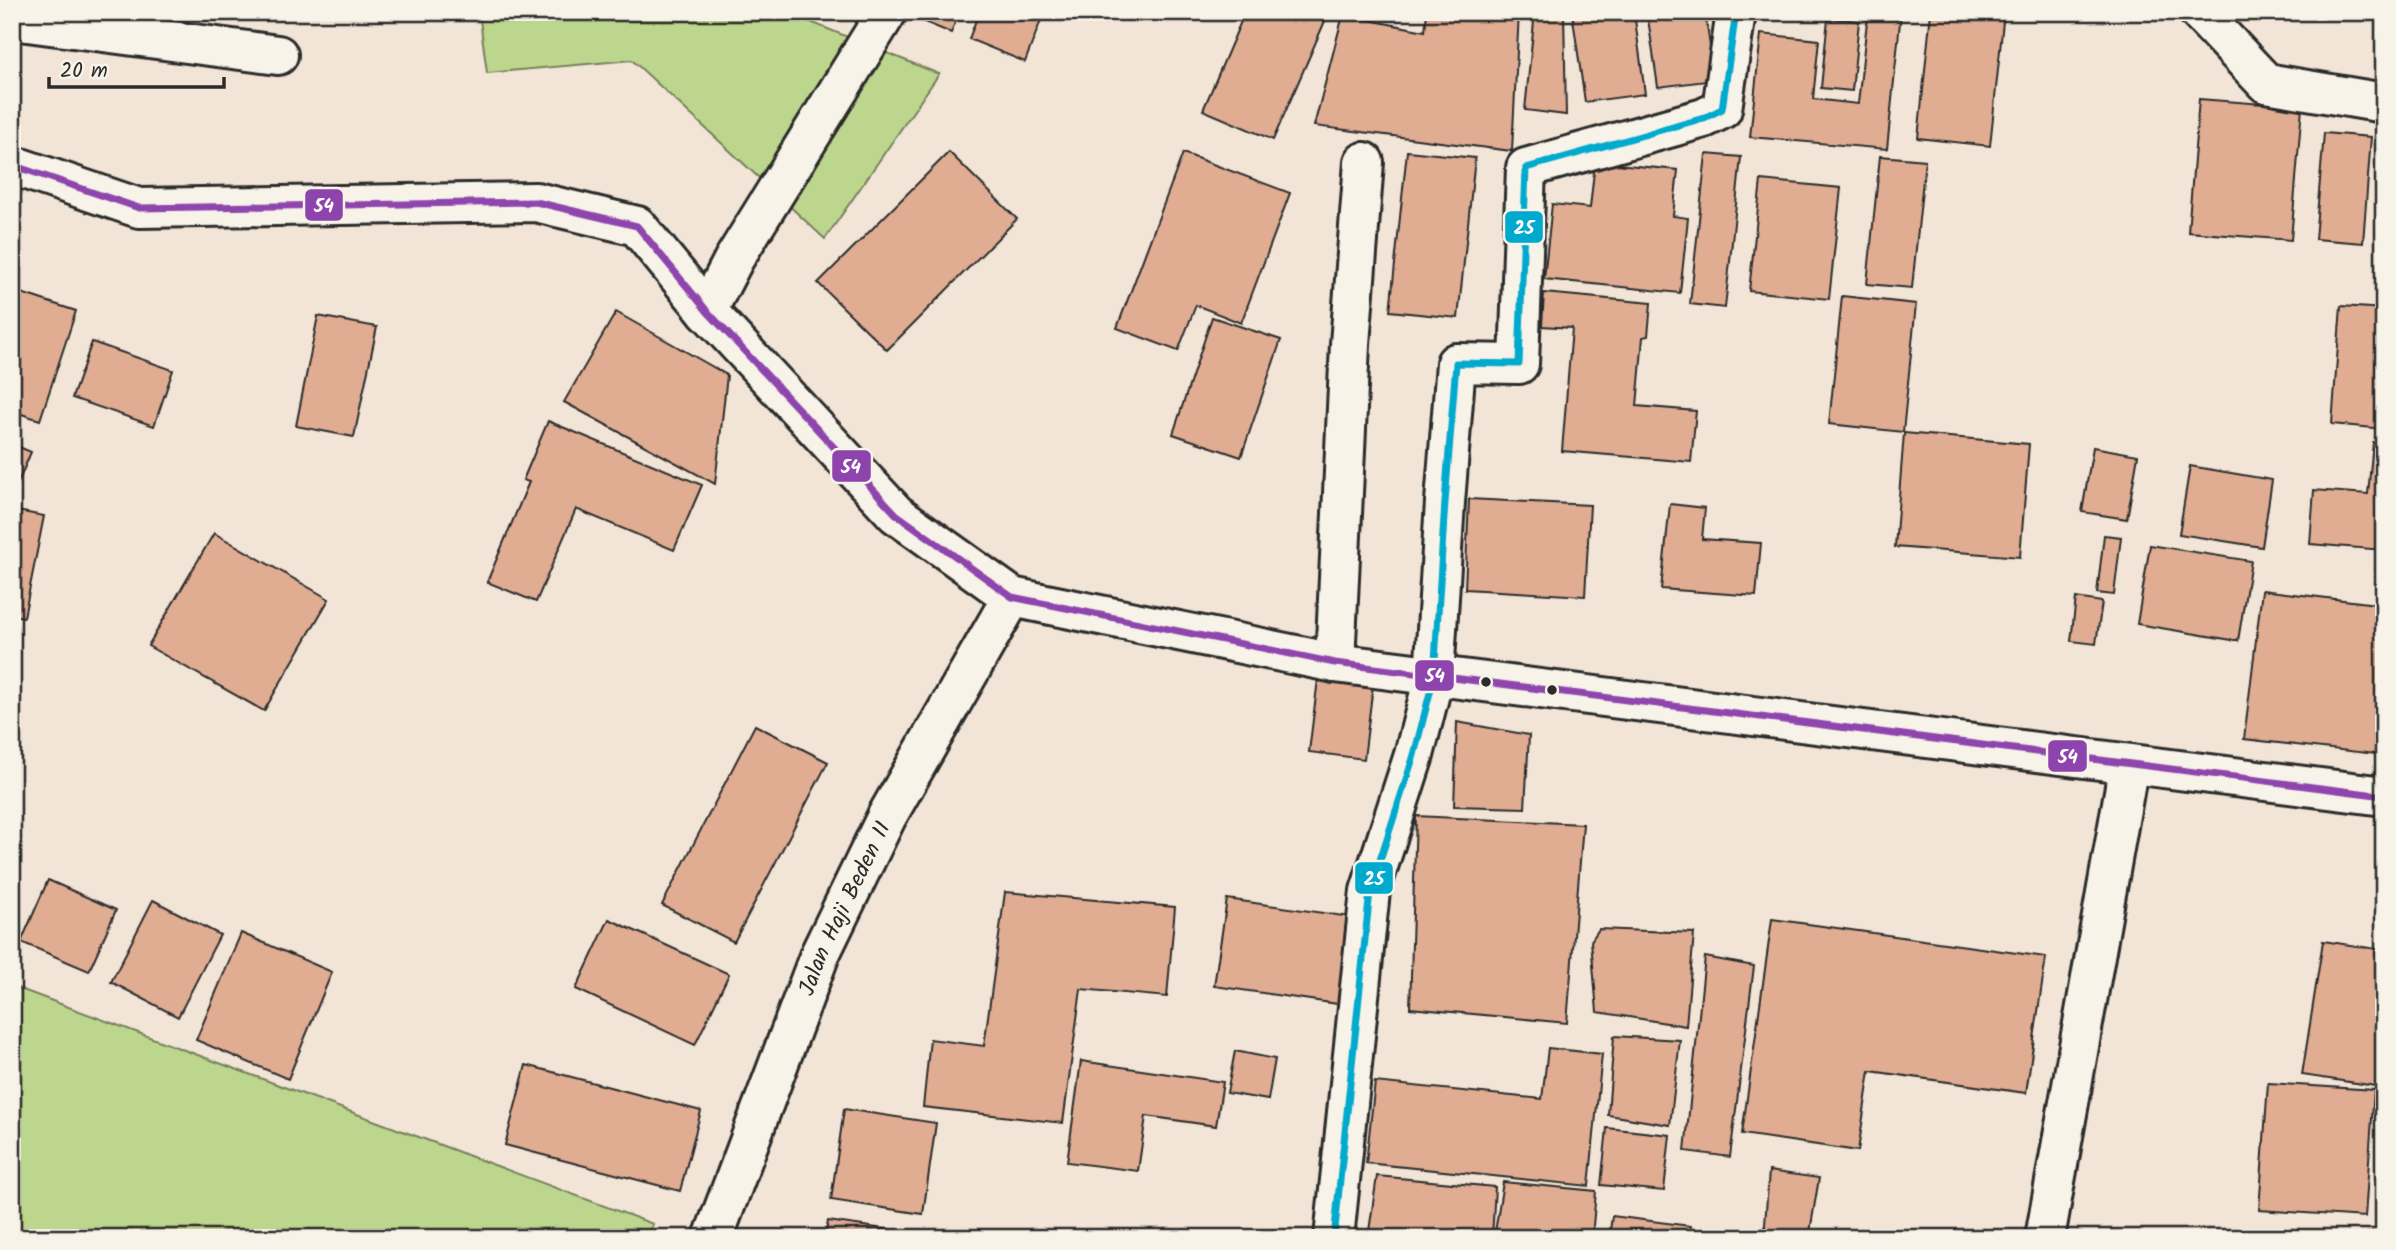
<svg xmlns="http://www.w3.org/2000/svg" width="2396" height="1250" viewBox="0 0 2396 1250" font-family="Kalam,sans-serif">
  <rect width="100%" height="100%" fill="#f2e5d7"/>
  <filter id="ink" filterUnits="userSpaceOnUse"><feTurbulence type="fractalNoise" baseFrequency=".0143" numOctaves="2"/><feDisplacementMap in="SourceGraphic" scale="14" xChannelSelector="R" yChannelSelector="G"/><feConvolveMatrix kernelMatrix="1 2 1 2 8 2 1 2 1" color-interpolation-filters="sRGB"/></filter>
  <g filter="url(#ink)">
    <g fill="#bdd68d" stroke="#74805c" stroke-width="2">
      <path d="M479,12H786L939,74L825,239L632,60L487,73Z"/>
      <path d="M12,986L653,1224L646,1238H12Z"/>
    </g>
    <g fill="#e0ad93" stroke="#2b2b2b" stroke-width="2">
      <path d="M900,12H959L951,33Z"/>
      <path d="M979,12H1044L1025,62L969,39Z"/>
      <path d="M1245,12H1329L1273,140L1203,110Z"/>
      <path d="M1427,12H1519L1512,151L1314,126L1343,15L1425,31Z"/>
      <path d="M1535,12H1564L1566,115L1525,110Z"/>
      <path d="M1572,12H1634L1645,94L1585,102Z"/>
      <path d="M1647,12H1705L1715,80L1658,87Z"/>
      <path d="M1868,12H1901L1887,149L1750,137L1761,34L1819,40L1813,99L1858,104Z"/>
      <path d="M1931,12H2004L1990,146L1918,138Z"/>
      <path d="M1828,18L1859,21L1852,91L1821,88Z"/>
      <path d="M2199,99L2302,107L2291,240L2188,232Z"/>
      <path d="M2324,133L2371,137L2363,243L2315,239Z"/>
      <path d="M1407,151L1475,158L1458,318L1390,311Z"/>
      <path d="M949,152L1017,219L887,350L818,283Z"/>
      <path d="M1183,153L1290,193L1241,323L1196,305L1178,351L1117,328Z"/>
      <path d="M1706,154L1741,157L1725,308L1690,304Z"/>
      <path d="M1880,156L1925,160L1912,288L1867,284Z"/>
      <path d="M1595,162L1678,170L1673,216L1688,218L1680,293L1544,279L1552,204L1590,208Z"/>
      <path d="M1761,180L1841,188L1829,299L1749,291Z"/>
      <path d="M12,290L76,311L40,420L12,411Z"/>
      <path d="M1544,293L1651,303L1648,336L1643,337L1637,406L1696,411L1691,462L1562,451L1572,328L1542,326Z"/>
      <path d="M1842,296L1916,304L1903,432L1829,424Z"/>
      <path d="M2341,306L2384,309V429L2332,424Z"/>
      <path d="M616,312L727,375L715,484L564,402Z"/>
      <path d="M318,316L377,327L354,437L296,426Z"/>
      <path d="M1212,317L1281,340L1241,457L1173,434Z"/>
      <path d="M92,342L173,370L154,426L72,398Z"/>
      <path d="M548,421L702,485L674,550L576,509L536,602L487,582L529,482L523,480Z"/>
      <path d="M1904,433L2029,444L2020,557L1895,547Z"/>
      <path d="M2373,442L2384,443V550L2310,544L2314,490L2368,494Z"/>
      <path d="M12,444L31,452L12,497Z"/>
      <path d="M2093,447L2138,455L2127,519L2082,512Z"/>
      <path d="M2190,466L2272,480L2262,547L2179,534Z"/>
      <path d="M1469,499L1590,505L1585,596L1465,589Z"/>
      <path d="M1670,504L1705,508L1702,539L1761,543L1756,596L1661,589Z"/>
      <path d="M12,510L44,516L24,617L12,615Z"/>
      <path d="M214,533L329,599L264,711L148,646Z"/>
      <path d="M2104,535L2121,537L2114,595L2097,593Z"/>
      <path d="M2150,545L2251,561L2238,641L2137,624Z"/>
      <path d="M2262,590L2384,605V755L2244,739Z"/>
      <path d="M2076,598L2102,602L2096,644L2071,641Z"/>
      <path d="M1319,671L1374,677L1364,759L1309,752Z"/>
      <path d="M1457,722L1529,735L1525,808L1454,806Z"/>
      <path d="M755,725L828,762L734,942L662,905Z"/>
      <path d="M1416,816L1583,824L1567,1023L1410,1008Z"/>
      <path d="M48,880L116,910L89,971L21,942Z"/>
      <path d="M1005,892L1175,907L1167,997L1081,989L1063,1123L923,1107L930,1039L984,1046Z"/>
      <path d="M1227,899L1364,919L1352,1006L1214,986Z"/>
      <path d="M153,900L220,935L178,1017L111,982Z"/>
      <path d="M609,919L729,974L695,1045L576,989Z"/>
      <path d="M1772,919L2046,957L2026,1093L1870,1071L1858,1151L1742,1134Z"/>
      <path d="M1599,929L1694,933L1686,1026L1597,1012L1591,941Z"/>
      <path d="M241,933L332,972L288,1079L196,1040Z"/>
      <path d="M2323,941L2384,950V1038L2376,1086L2302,1075Z"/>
      <path d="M1705,957L1754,966L1730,1157L1685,1151Z"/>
      <path d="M1614,1036L1680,1040L1670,1125L1608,1115Z"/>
      <path d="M1548,1048L1602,1054L1589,1186L1366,1163L1375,1082L1542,1099Z"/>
      <path d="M1235,1051L1275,1059L1268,1100L1227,1093Z"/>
      <path d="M1081,1061L1223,1082L1216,1126L1146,1116L1138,1171L1067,1162Z"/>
      <path d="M526,1065L701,1111L680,1191L505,1145Z"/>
      <path d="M2268,1083L2374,1090L2365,1217L2259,1210Z"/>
      <path d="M844,1109L936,1123L923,1214L831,1200Z"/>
      <path d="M1607,1128L1670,1135L1664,1191L1601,1185Z"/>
      <path d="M1769,1171L1819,1178L1809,1238H1764Z"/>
      <path d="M1377,1176L1495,1187L1492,1238H1368Z"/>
      <path d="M1503,1182L1596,1191L1592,1238H1494Z"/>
      <path d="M1612,1216L1691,1226L1689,1238H1609Z"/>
      <path d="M828,1221L942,1237V1238H825Z"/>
      <path d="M2367,1233L2384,1235V1238H2366Z"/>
    </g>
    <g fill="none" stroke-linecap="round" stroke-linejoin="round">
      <defs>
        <g id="minor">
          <path d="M2199,12L2266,83L2384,103"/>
          <path d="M12,20L278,55"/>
          <path d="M12,165L139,208L536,202L637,226L707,311L896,514L1012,597L1335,663L2384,796"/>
          <path d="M707,311L734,259L887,12"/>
          <path d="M1335,663L1350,344L1364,162"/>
          <path id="s1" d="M713,1238L820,954L887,816L1012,597"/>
          <path d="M1334,1238L1370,891L1414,755L1434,677L1445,502L1456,363L1519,364L1526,168L1704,118L1722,109L1736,12"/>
          <path d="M2045,1238L2129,764"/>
        </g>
      </defs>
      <use href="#minor" stroke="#2b2b2b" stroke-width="44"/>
      <use href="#minor" stroke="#f7f3e8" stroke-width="38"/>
      <defs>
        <path id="bus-1" d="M12,165L139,208L536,202L637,226L707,311L896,514L1012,597L1335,663L2384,796"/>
        <path id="bus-2" d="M1334,1238L1370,891L1414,755L1434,677L1445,502L1456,363L1519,364L1526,168L1704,118L1722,109L1736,12"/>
      </defs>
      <use href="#bus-1" stroke="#f7f3e8" stroke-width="12"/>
      <use href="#bus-2" stroke="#f7f3e8" stroke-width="12"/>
      <use href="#bus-1" stroke="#8e44ad" stroke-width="7"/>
      <use href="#bus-2" stroke="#00a9ce" stroke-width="7"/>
    </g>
  </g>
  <g fill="#2b2b2b" stroke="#f7f3e8" stroke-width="2.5">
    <circle cx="1486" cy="682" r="6"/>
    <circle cx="1552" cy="690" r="6"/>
  </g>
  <g text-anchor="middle" stroke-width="5" stroke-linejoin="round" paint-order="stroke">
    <g font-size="23" fill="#2b2b2b" stroke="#f7f3e8">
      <text dy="8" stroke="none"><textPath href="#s1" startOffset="355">Jalan Haji Beden II</textPath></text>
    </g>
  </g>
  <g stroke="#f7f3e8" stroke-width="2.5">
    <rect x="304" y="188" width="40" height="34" rx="7" fill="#8e44ad"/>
    <rect x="1504" y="210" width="40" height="34" rx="7" fill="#00a9ce"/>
    <rect x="831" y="449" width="41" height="34" rx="7" fill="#8e44ad"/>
    <rect x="1414" y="659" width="41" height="33" rx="7" fill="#8e44ad"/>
    <rect x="2047" y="739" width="41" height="34" rx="7" fill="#8e44ad"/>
    <rect x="1354" y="861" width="40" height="34" rx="7" fill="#00a9ce"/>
  </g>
  <g font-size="19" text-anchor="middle" font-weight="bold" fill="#fff">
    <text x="324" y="212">54</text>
    <text x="1524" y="234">25</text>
    <text x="851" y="473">54</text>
    <text x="1435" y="682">54</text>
    <text x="2068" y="763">54</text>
    <text x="1374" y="885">25</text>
  </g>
  <rect width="2396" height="1250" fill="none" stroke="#f7f3e8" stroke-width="42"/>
  <rect x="21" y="21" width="2354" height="1208" fill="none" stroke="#2b2b2b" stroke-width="2.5" filter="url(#ink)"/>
  <path d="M49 77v10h175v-10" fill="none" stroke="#2b2b2b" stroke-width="3.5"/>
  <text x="60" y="77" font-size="21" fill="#2b2b2b" stroke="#f7f3e8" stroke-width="5" paint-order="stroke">20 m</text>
</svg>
